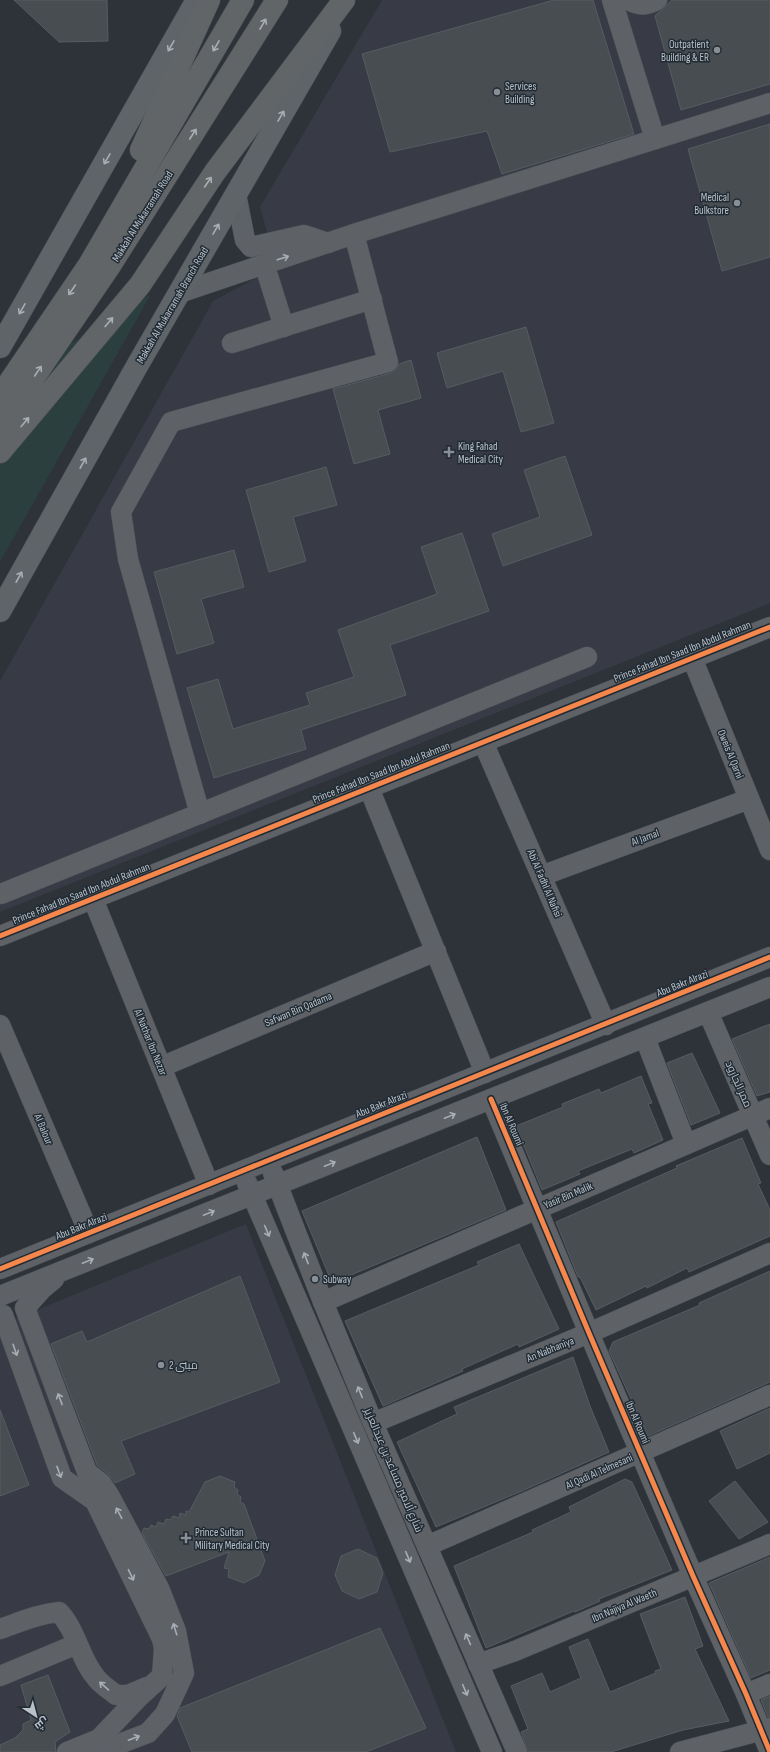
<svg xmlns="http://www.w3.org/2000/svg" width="770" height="1752" viewBox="0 0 770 1752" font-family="'Sofia Sans Condensed',Cairo,sans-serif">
  <rect width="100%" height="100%" fill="#2d3339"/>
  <g fill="#383a45">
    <path d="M382,0H770V603L0,912V681L213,301L256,278L270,262L273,253L260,207Z"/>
    <path d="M246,1224L456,1752H0V1325Z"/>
  </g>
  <path fill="#2b3f3f" d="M151,294L0,562V387Z"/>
  <g fill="#484d52" stroke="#565c61">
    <path d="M14,0H107L108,41L59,42Z"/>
    <path d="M554,0H593L634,134L502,174L487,131L390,152L362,54Z"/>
    <path d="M672,0H770V84L681,110L655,16Z"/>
    <path d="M770,124V257L722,271L688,149Z"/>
    <path d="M526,327L554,423L521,432L503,371L447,388L437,353Z"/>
    <path d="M411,360L421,398L378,410L390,454L354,464L333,389L391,373L396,370L399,364Z"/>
    <path d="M565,456L592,535L503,566L492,534L540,517L524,470Z"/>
    <path d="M326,467L337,505L293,517L306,561L269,572L246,490Z"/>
    <path d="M462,533L489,611L390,645L406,695L301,730L306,749L214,778L187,688L218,679L233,729L310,705L306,693L354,677L338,630L437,594L421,547Z"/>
    <path d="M234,550L244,587L201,599L214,643L177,654L154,572Z"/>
    <path d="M770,1024V1092L757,1096L732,1039Z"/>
    <path d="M692,1053L720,1113L691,1125L667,1063Z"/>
    <path d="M641,1076L652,1103L648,1104L663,1140L634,1153L632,1149L578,1171L580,1174L542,1190L516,1126L563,1107L562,1104L599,1089L601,1093Z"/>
    <path d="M477,1137L506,1210L332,1283L302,1211Z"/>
    <path d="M742,1138L761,1183L758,1184L770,1210V1236L689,1272L687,1268L647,1288L646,1286L596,1310L580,1277H578L556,1222L677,1168L676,1166Z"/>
    <path d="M519,1244L559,1329L519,1347L518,1344L462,1369L463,1371L383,1406L345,1321L479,1265L477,1262Z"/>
    <path d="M770,1271V1382L648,1436L609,1351L613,1342L700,1305L699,1303Z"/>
    <path d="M240,1276L280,1382L121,1441L135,1474L115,1483L108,1474L97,1465L51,1344L82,1331L87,1342Z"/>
    <path d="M573,1357L590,1406L609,1452L522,1491L436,1527L397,1442L457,1414L454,1407Z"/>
    <path d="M770,1408V1453L737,1469L720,1431Z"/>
    <path d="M0,1410L29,1485L0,1496Z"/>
    <path d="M220,1476L235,1482L234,1487L238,1490L237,1494L241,1497L240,1502L244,1504L265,1561L259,1575L244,1583L228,1577L229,1569L224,1568L229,1552L166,1576L142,1533L144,1528L149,1529L151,1525L156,1527L158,1522L164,1524L166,1519L170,1520L173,1516L179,1518L180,1513L186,1515V1511L189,1512L205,1482Z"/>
    <path d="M625,1479L632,1482L672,1570L599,1599L600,1601L575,1612L574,1611L486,1648L454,1566L533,1532L532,1530L571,1512L569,1507Z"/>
    <path d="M735,1481L768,1522L739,1539L709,1501Z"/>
    <path d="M358,1549L377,1558L383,1573L377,1592L359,1599L342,1591L335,1575L341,1556Z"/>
    <path d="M770,1557V1670L751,1678L709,1583Z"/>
    <path d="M685,1597L703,1646L695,1649L729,1721L683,1730L611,1752H528L521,1732L528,1729L511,1686L542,1673L550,1692L581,1678L569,1647L588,1639L610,1692L656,1673L655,1671L661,1669L640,1614Z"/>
    <path d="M380,1628L426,1728L366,1752H192L177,1716L180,1708Z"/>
    <path d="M48,1675L70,1732L55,1742L56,1752H0V1745L15,1738L23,1730V1724L31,1720L21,1685Z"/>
    <path d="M770,1696V1717H768L761,1700Z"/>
  </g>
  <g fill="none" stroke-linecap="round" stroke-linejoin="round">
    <defs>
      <g id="minor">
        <path d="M612,0L655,139"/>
        <path d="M628,0C639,6 646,6 657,0"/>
        <path d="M236,194L245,240L251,247L304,235L328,243"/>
        <path d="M268,276L284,327"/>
        <path d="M179,293L354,234L770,103"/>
        <path d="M232,343L372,299"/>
        <path d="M692,658L770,850"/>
        <path d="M483,742L606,1025"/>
        <path d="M369,788L485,1073"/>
        <path d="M200,814L128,559L121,512L171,422L388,362L354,234"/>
        <path d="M541,876L749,799"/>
        <path d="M1,894L587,657"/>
        <path d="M93,899L209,1185"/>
        <path d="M0,936L770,627"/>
        <path d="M708,1012L770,1155"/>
        <path d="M0,1025L89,1233"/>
        <path d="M645,1038L686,1144"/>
        <path d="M161,1067L436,951"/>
        <path d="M491,1099L589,1333L693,1576L746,1694L770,1752"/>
        <path d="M273,1173L323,1302L373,1423L517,1752"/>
        <path d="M247,1183L492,1752"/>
        <path d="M0,1269L770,957"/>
        <path d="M54,1279L42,1289L25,1308L87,1472L101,1483L109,1495L159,1588L176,1631L184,1673L165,1714L148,1733L98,1752"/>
        <path d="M0,1296L770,987"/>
        <path d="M323,1302L770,1108"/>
        <path d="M0,1315H3L62,1478L95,1501L162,1639L164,1648L162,1676L139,1697L99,1739L67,1752"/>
        <path d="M373,1423L589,1333L770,1253"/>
        <path d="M427,1546L770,1395"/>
        <path d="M0,1629C20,1622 38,1614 59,1612C77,1631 80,1660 97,1679C102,1685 110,1690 116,1695H128L147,1687"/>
        <path d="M478,1664L515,1651L770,1544"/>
        <path d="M0,1676L77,1644"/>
        <path d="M746,1694L770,1684"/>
        <path d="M680,1752L770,1728"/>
      </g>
      <g id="major">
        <path d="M0,347L197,0"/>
        <path d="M0,611L137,366L330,31"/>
      </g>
      <g id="highway">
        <path d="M141,150L209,0"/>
        <path d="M0,396L89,265L243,0"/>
        <path d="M0,427L111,264L277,0"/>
        <path d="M0,452L140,285L215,172L344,0"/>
      </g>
    </defs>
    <use href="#minor" stroke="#4b4f54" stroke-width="21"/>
    <use href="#major" stroke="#4b5156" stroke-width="23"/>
    <use href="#highway" stroke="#4a5055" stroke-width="23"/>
    <use href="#minor" stroke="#5e6267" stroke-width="20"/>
    <use href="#major" stroke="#5f6469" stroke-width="22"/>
    <use href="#highway" stroke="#626567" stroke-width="22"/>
    <defs>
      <g id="cycleway">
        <path d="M0,936L770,627"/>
        <path d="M491,1099L589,1333L693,1576L746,1694L770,1752"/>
        <path d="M0,1269L770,957"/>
      </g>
    </defs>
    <use href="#cycleway" stroke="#212b34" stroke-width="8"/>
    <use href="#cycleway" stroke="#f5874c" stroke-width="5"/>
  </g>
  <defs><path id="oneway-shaft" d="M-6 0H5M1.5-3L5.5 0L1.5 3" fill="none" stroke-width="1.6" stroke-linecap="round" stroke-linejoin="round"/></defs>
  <g stroke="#a8afb5">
    <use href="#oneway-shaft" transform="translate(263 24) rotate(-60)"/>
    <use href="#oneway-shaft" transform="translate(216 46) rotate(120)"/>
    <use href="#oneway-shaft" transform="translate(193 134) rotate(-57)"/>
    <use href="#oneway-shaft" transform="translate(208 182) rotate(-56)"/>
    <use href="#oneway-shaft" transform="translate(72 290) rotate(124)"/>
    <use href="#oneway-shaft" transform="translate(109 322) rotate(-50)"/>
    <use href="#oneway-shaft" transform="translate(38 371) rotate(-56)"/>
    <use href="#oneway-shaft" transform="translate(25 422) rotate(-50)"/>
  </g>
  <g stroke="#a7aeb6">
    <use href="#oneway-shaft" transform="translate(171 46) rotate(120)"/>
    <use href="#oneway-shaft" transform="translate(281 116) rotate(-60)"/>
    <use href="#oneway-shaft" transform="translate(107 159) rotate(120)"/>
    <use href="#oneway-shaft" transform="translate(216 229) rotate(-60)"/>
    <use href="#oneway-shaft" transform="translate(22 309) rotate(120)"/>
    <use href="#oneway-shaft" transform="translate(83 463) rotate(-61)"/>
    <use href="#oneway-shaft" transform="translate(19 577) rotate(-61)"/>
  </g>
  <g stroke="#a7aeb5">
    <use href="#oneway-shaft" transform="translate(283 258) rotate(-18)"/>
    <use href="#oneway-shaft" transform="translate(450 1116) rotate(-22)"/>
    <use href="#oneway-shaft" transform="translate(330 1164) rotate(-22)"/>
    <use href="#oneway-shaft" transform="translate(209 1213) rotate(-22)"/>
    <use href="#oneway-shaft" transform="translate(267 1231) rotate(67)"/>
    <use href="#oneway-shaft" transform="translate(306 1258) rotate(-111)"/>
    <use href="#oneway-shaft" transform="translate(88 1261) rotate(-22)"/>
    <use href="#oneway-shaft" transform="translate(15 1350) rotate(71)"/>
    <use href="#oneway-shaft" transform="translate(360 1392) rotate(-112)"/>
    <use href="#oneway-shaft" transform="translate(60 1399) rotate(-111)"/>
    <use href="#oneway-shaft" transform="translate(356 1438) rotate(67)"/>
    <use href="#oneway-shaft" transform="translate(59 1472) rotate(70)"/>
    <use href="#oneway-shaft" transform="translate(119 1513) rotate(-118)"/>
    <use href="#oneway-shaft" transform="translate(408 1557) rotate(67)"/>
    <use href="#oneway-shaft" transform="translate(131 1575) rotate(64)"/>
    <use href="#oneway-shaft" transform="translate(175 1629) rotate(-107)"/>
    <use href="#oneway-shaft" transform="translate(468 1639) rotate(-114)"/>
    <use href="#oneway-shaft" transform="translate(104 1686) rotate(-139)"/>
    <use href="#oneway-shaft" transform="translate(465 1690) rotate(67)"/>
    <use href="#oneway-shaft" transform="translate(134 1738) rotate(-21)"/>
  </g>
  <g fill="#888f97" stroke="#212b34" stroke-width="1.5">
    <circle cx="717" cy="50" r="4"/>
    <circle cx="497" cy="92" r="4"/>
    <circle cx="737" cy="203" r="4"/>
    <path d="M447 446h4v4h4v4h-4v4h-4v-4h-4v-4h4z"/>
    <circle cx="315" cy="1279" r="4"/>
    <circle cx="161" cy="1365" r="4"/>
    <path d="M184 1532h4v4h4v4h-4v4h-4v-4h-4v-4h4z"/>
  </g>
  <g text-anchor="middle" stroke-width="3" stroke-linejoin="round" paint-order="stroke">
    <g font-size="11" fill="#b9c1c9" stroke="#212b34" text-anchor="start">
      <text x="709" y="48" text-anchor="end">Outpatient<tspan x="709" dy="13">Building &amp; ER</tspan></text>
      <text x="505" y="90">Services<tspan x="505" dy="13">Building</tspan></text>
      <text x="729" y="201" text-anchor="end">Medical<tspan x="729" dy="13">Bulkstore</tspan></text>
      <text x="458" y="450">King Fahad<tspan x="458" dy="13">Medical City</tspan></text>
      <text x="323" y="1283">Subway</text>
      <text x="169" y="1369">مبنى 2</text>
      <text x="195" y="1536">Prince Sultan<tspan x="195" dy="13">Military Medical City</tspan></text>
    </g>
    <g font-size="11" fill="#b9c1c9" stroke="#212b34">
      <text transform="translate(142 216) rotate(-58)" y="4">Makkah Al Mukarramah Road</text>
      <text transform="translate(172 305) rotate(-60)" y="4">Makkah Al Mukarramah Branch Road</text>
      <text transform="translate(682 651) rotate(-22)" y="4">Prince Fahad Ibn Saad Ibn Abdul Rahman</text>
      <text transform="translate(731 754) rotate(68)" y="4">Oweis Al Qarni</text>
      <text transform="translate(381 772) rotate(-22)" y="4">Prince Fahad Ibn Saad Ibn Abdul Rahman</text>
      <text transform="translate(645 837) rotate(-20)" y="4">Al Jamal</text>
      <text transform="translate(545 883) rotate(67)" y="4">Abi Al Fadhl Al Nafisi</text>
      <text transform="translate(81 893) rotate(-22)" y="4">Prince Fahad Ibn Saad Ibn Abdul Rahman</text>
      <text transform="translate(682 983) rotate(-22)" y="4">Abu Bakr Alrazi</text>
      <text transform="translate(298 1009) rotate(-23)" y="4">Safwan Bin Qadama</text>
      <text transform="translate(151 1042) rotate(68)" y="4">Al Nathar Ibn Nezar</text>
      <text transform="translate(739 1084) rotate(66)" y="4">ممر الجارود</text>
      <text transform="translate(381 1104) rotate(-22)" y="4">Abu Bakr Alrazi</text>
      <text transform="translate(512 1124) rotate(67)" y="4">Ibn Al Roumi</text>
      <text transform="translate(44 1129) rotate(67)" y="4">Al Balour</text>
      <text transform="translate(568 1195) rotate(-23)" y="4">Yasir Bin Malik</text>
      <text transform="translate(81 1226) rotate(-22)" y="4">Abu Bakr Alrazi</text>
      <text transform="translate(550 1349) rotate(-22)" y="4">An Nabhaniya</text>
      <text transform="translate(638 1422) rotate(67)" y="4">Ibn Al Roumi</text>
      <text transform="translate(394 1470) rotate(67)" y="4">شارع ألامير مساعد بن عبدالعزيز</text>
      <text transform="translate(599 1471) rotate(-24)" y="4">Al Qadi Al Telmesani</text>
      <text transform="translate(624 1605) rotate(-23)" y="4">Ibn Najiya Al Waeth</text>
    </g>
  </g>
  <g transform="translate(36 1716) rotate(144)" stroke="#212b34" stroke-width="3" paint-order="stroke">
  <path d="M0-3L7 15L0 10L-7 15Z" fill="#b9c1c9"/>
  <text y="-6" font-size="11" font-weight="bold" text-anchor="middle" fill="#b9c1c9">ش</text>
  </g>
</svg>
